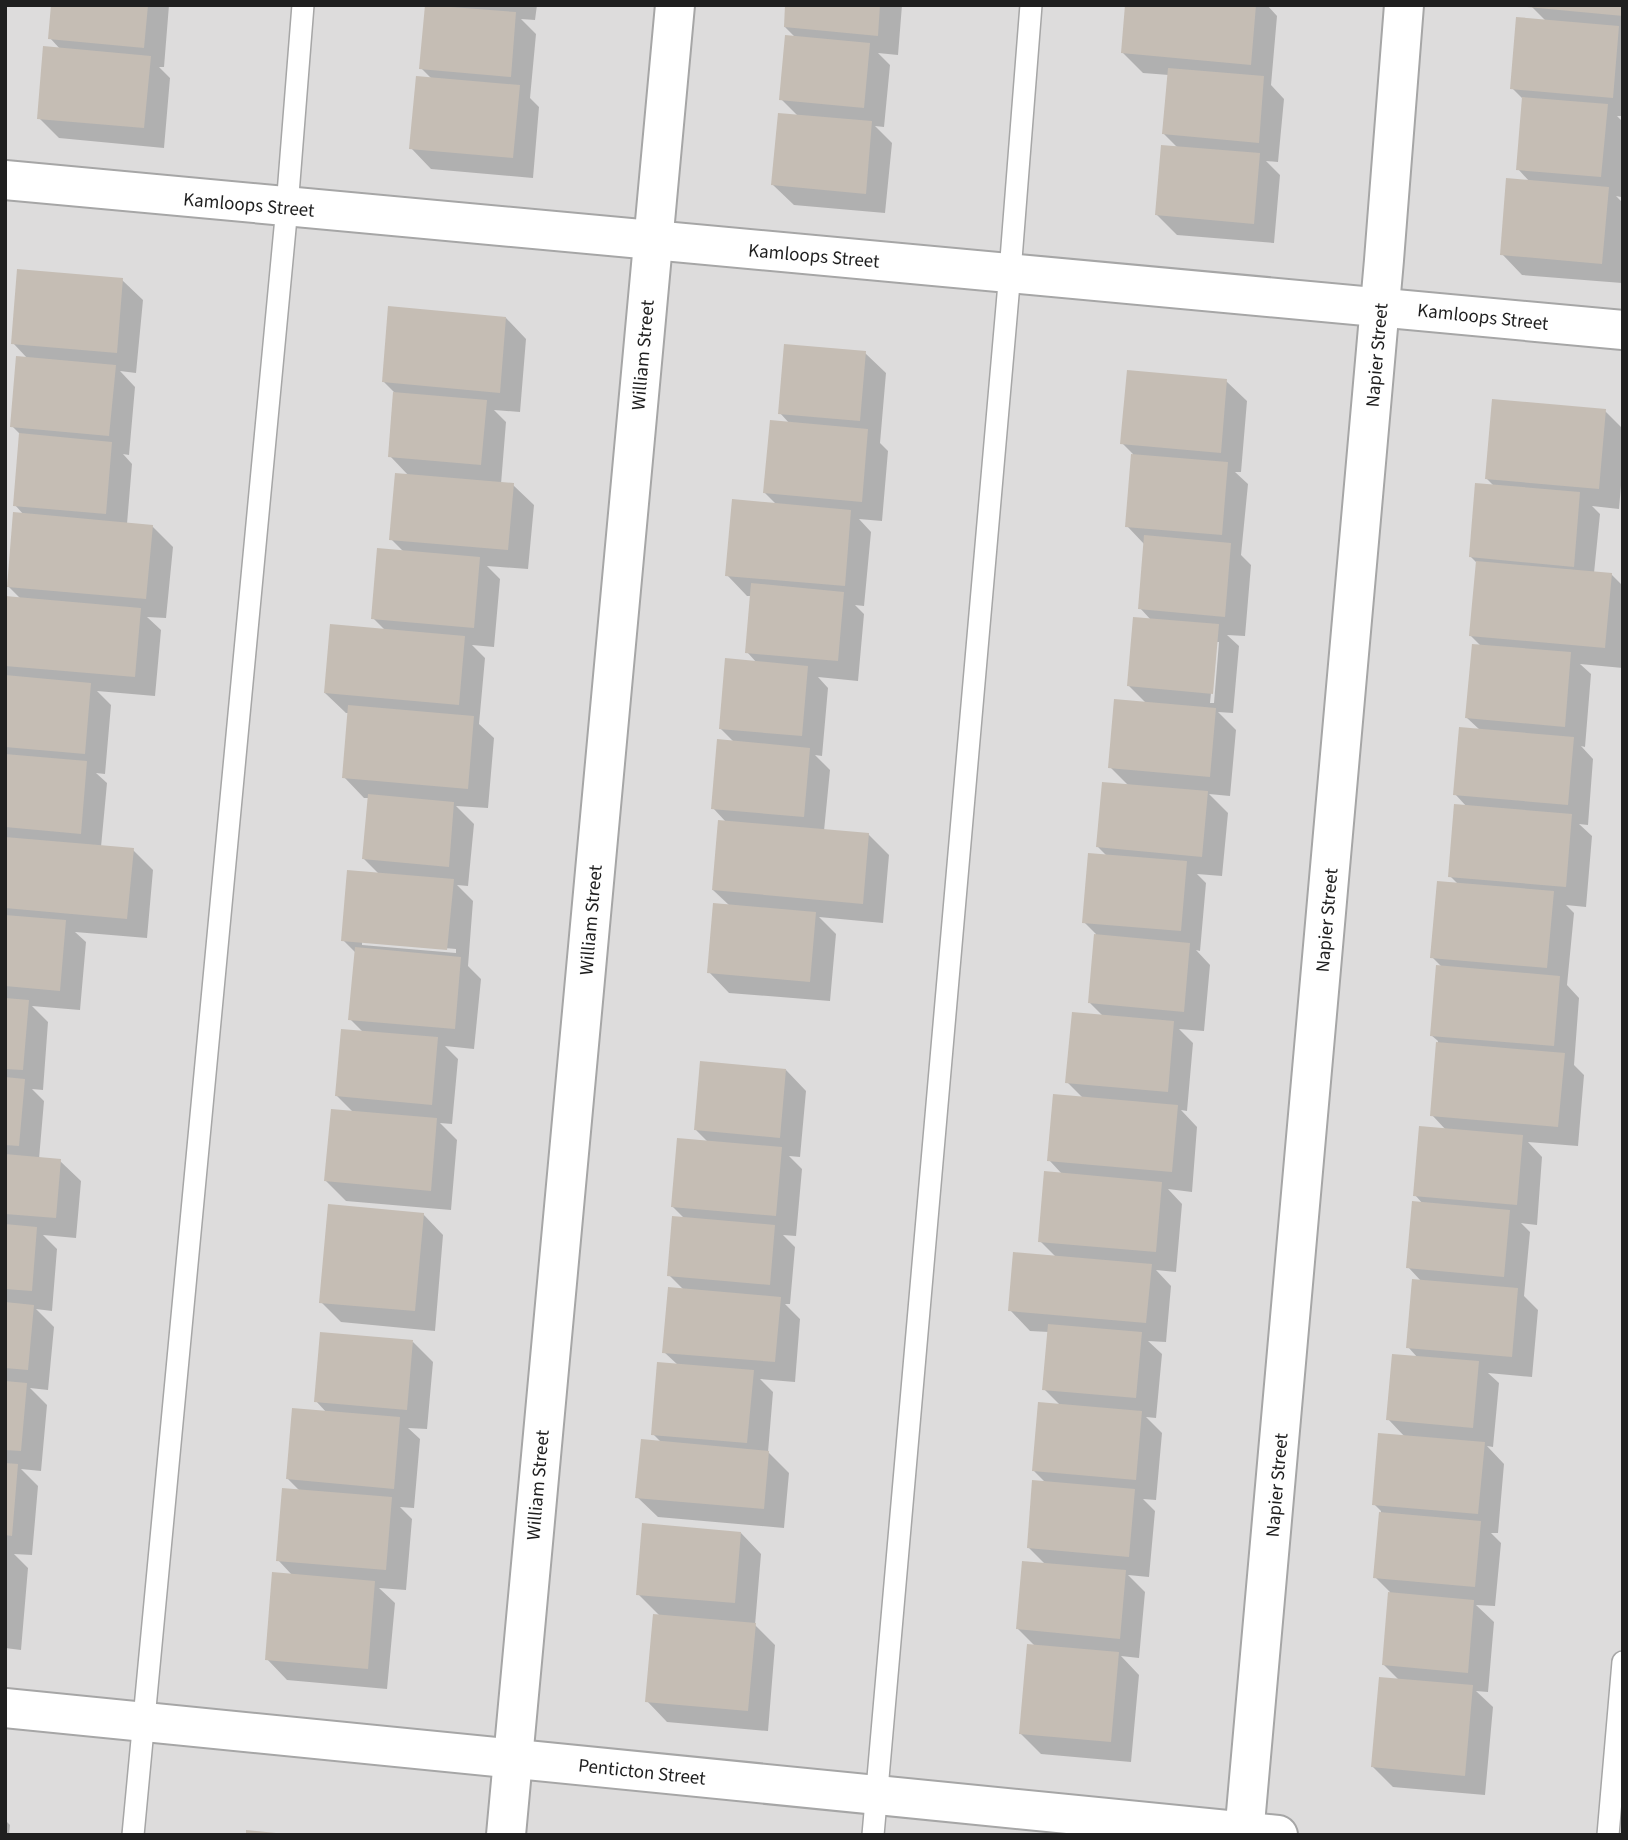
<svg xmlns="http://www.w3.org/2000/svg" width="1628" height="1840" viewBox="0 0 1628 1840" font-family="'Source Sans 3',sans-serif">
  <rect width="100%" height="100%" fill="#f0eee5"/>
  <rect fill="#dddcdc" x="5" y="5" width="1618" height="1830"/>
  <g fill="#0003" fill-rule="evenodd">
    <path d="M53,5H169L164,67H159L170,78L164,148L59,138L39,118L61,50L50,38Z"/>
    <path d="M441,5H537L535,20L521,19L536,34L530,98L539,107L533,178L431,169L411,148L432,79L421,68L442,7Z"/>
    <path d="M787,5H902L898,55L878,53L890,65L884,127L875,126L892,143L885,213L794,205L773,185L798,116L781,99L796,38L785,27Z"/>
    <path d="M1127,5H1267L1277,16L1271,85L1284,99L1278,162L1266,161L1280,175L1274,243L1177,235L1156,214L1178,148L1164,134L1169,75L1143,73L1123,53Z"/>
    <path d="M1623,5V116H1617L1623,122V179L1621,197L1616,196L1623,203L1622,283L1522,275L1502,254L1530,182L1518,169L1524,100L1512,88L1547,22L1532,7Z"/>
    <path d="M122,280L143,300L136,373L120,371L135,387L129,455L123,454L132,464L127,524L152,526L173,547L166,618L147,617L161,630L155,696L97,691L111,705L105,774L96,773L107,783L101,847L133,850L153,870L147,938L75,932L86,942L80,1010L32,1006L48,1022L43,1090L32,1089L44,1101L39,1159L60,1161L81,1181L76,1238L43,1235L57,1249L52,1311L36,1309L54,1327L48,1390L30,1388L47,1405L41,1471L21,1469L38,1486L32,1555L14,1554L28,1568L21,1650L5,1648V598L22,600L8,586L24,515L15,505L21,435L12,426L28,359L13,343Z"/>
    <path d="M506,318L526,339L520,412L494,410L506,422L501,484L513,485L534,505L528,569L487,566L500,579L494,647L472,645L485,658L479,724L494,738L488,808L456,806L474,824L468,886L457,885L473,901L468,966L481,979L474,1049L445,1046L458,1059L452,1124L440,1123L457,1140L451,1210L346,1201L326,1181L354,1113L337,1096L363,1032L350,1019L356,953L343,940L380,875L364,859L369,798H364L344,777L349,713H346L325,693L385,630L373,618L404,552L391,539L409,476L390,456L395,393L384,382ZM362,941L456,949V953L362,945Z"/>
    <path d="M865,353L886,373L880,443L888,451L882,521L859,519L871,532L864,606L855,605L864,614L858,681L818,677L828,688L822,756L815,755L830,770L824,831L868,834L889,855L883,923L819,917L836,934L830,1001L729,993L709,972L730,906L713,890L726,822L713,808L735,743L720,728L757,663L747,652L752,596H747L727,575L777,505L765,493L790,424L780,413Z"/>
    <path d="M1226,381L1247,401L1241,472H1235L1248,484L1241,555L1251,565L1245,636L1227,635L1239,646L1233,713L1218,712L1236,730L1230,796L1209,794L1228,813L1222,876L1197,874L1206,883L1200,951L1196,950L1210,965L1204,1031L1179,1029L1193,1043L1187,1111L1181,1110L1197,1127L1192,1192L1168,1189L1182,1204L1176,1272L1156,1270L1171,1286L1166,1342L1148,1341L1162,1354L1156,1418L1146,1417L1162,1433L1156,1500L1143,1499L1155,1511L1149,1577L1128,1575L1145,1592L1139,1658L1121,1656L1139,1675L1131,1762L1041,1754L1021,1734L1036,1647L1018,1629L1046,1565L1028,1547L1046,1483L1034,1471L1060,1405L1044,1389L1049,1332L1030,1331L1010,1310L1056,1257L1040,1241L1063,1175L1049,1160L1083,1098L1067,1082L1104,1017L1090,1003L1096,934L1084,922L1107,856L1098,847L1129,786L1110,767L1146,703L1129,686L1151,620L1140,608L1145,545L1127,526L1133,454L1122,443ZM1216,642H1219L1214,703H1210Z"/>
    <path d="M1605,411L1623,429V462L1619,509L1592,506L1600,514L1594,573L1611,574L1623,586V668L1580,664L1591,674L1585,747L1581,746L1593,759L1588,825L1579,824L1592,836L1586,907L1566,905L1574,913L1567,985L1579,998L1574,1065L1584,1075L1578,1146L1528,1142L1542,1157L1537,1225L1521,1223L1530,1232L1524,1296L1538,1310L1532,1377L1488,1373L1499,1383L1493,1447L1487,1446L1504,1464L1498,1533H1491L1501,1543L1495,1606L1476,1605L1494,1622L1488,1692L1476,1691L1493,1707L1485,1795L1393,1787L1373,1767L1400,1681L1383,1664L1390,1592L1375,1577L1381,1511L1374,1504L1405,1437L1388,1419L1418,1358L1408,1347L1422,1282L1408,1267L1423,1204L1415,1195L1446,1130L1432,1115L1438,1041L1431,1035L1442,967L1432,957L1458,884L1450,876L1467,807L1455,794L1480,730L1467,718L1481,646L1471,636L1477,563L1471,557L1495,487L1487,479Z"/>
    <path d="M786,1070L806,1091L800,1157L789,1156L802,1169L796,1236L783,1235L795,1247L790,1304H785L800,1319L795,1382L760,1379L773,1392L768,1452L789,1473L784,1528L658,1517L637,1497L662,1443L653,1434L678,1365L664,1352L684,1290L669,1275L685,1219L672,1206L709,1143L696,1130Z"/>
    <path d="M423,1214L443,1235L435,1331L341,1322L321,1302Z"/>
    <path d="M413,1342L433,1362L427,1429L408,1428L420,1439L414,1508L400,1507L412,1519L406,1590L379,1588L395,1603L387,1689L287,1680L267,1659L293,1576L278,1560L300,1491L288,1479L327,1413L316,1401Z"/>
    <path d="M741,1533L761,1554L755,1625L775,1645L768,1731L667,1722L647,1701L660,1616L638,1594Z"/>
    <path d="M5,1820L10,1825L9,1835H5Z"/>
  </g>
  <g fill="#c5bdb4">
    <path d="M51,5H148L144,48L48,39Z"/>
    <path d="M425,5L516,12L511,77L419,69Z"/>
    <path d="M785,5H880L878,36L784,27Z"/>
    <path d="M1125,5H1256L1251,65L1121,53Z"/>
    <path d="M1527,5H1623V16L1527,7Z"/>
    <path d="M1516,17L1619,26L1613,98L1510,89Z"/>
    <path d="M785,35L870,43L864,108L779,100Z"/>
    <path d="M43,46L151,56L144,128L37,119Z"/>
    <path d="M1168,68L1264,76L1259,143L1162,134Z"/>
    <path d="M416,76L520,85L513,158L409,149Z"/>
    <path d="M1522,97L1608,104L1601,177L1516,170Z"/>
    <path d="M778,113L872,121L866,194L771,185Z"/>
    <path d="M1161,145L1260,153L1254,224L1155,215Z"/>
    <path d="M1506,178L1609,187L1602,264L1500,255Z"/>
    <path d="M17,269L123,278L117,353L11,344Z"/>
    <path d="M388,306L506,317L500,393L382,382Z"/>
    <path d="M784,344L866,351L860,421L778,414Z"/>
    <path d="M16,356L116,365L109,436L10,427Z"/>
    <path d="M1127,370L1227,379L1221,453L1120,444Z"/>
    <path d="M393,392L487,400L481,465L388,457Z"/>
    <path d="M1492,399L1606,409L1599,489L1485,479Z"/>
    <path d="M770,420L868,429L862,502L763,493Z"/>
    <path d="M19,433L112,442L106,514L13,506Z"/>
    <path d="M1131,454L1228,462L1222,535L1125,527Z"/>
    <path d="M395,473L514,483L508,550L389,540Z"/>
    <path d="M1475,483L1580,492L1574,567L1469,557Z"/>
    <path d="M732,499L851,510L845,586L725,576Z"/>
    <path d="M13,512L153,525L146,599L7,587Z"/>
    <path d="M1144,535L1231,543L1225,617L1138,609Z"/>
    <path d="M377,548L480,557L474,628L371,619Z"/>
    <path d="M1476,561L1612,573L1605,648L1469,636Z"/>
    <path d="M751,583L844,592L838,661L745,653Z"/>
    <path d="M5,596L141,608L135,677L5,666Z"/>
    <path d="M1133,617L1219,624L1213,694L1127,686Z"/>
    <path d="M330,624L465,636L459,705L324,693Z"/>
    <path d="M1472,644L1571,652L1565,727L1465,718Z"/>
    <path d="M725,658L808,666L802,736L719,729Z"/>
    <path d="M5,675L91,683L85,754L5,747Z"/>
    <path d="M1114,699L1216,708L1210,777L1108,768Z"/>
    <path d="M348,705L474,716L468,789L342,778Z"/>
    <path d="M1459,727L1574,737L1568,805L1453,795Z"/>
    <path d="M717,739L810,748L804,817L711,809Z"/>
    <path d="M5,754L87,761L81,834L5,827Z"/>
    <path d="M1102,782L1208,791L1202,857L1096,847Z"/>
    <path d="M368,794L454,802L449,867L362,859Z"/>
    <path d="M1454,804L1572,814L1566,887L1448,877Z"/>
    <path d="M718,820L869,833L863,904L712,890Z"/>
    <path d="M5,837L134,848L127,919L5,908Z"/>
    <path d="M1088,853L1187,861L1181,931L1082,923Z"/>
    <path d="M347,870L454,879L447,950L341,941Z"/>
    <path d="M1437,881L1554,891L1547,968L1430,958Z"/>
    <path d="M713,903L816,912L810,982L707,973Z"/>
    <path d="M5,915L66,920L60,991L5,986Z"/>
    <path d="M1094,934L1190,943L1184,1012L1088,1003Z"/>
    <path d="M355,947L461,957L455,1029L348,1020Z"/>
    <path d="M1436,965L1560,976L1554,1046L1430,1036Z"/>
    <path d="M5,998L29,1000L23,1070L5,1069Z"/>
    <path d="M1072,1012L1174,1021L1168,1092L1065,1083Z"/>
    <path d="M341,1029L438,1037L432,1105L335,1096Z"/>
    <path d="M1436,1042L1565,1053L1558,1127L1430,1116Z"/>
    <path d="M700,1061L786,1069L780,1138L694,1130Z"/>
    <path d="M5,1077L25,1079L19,1146L5,1145Z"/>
    <path d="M1053,1094L1178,1105L1172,1172L1047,1161Z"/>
    <path d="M331,1109L437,1118L431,1191L324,1181Z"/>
    <path d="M1419,1126L1523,1135L1517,1205L1413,1196Z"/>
    <path d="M677,1138L782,1147L776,1216L671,1207Z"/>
    <path d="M5,1154L61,1159L56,1218L5,1214Z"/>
    <path d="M1044,1171L1162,1182L1156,1252L1038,1242Z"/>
    <path d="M1412,1201L1510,1210L1504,1277L1406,1268Z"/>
    <path d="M328,1204L424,1213L415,1311L319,1303Z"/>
    <path d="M672,1216L775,1225L770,1285L667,1276Z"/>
    <path d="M5,1224L37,1227L32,1291L5,1289Z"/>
    <path d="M1013,1252L1152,1264L1146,1323L1008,1311Z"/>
    <path d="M1412,1279L1518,1288L1512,1357L1406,1348Z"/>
    <path d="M668,1287L781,1297L775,1362L662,1353Z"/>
    <path d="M5,1302L34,1305L28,1370L5,1368Z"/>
    <path d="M1048,1324L1142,1332L1136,1398L1042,1390Z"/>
    <path d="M320,1332L413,1340L407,1410L314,1402Z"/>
    <path d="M1392,1354L1479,1361L1473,1428L1386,1420Z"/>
    <path d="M657,1362L754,1370L747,1443L651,1435Z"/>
    <path d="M5,1381L27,1383L21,1451L5,1450Z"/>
    <path d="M1038,1402L1142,1411L1136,1480L1032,1471Z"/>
    <path d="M292,1408L400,1417L394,1489L286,1479Z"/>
    <path d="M1378,1433L1485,1442L1478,1514L1372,1505Z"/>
    <path d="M641,1439L769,1451L764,1509L635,1498Z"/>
    <path d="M5,1463L18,1464L12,1536L5,1535Z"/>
    <path d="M1032,1480L1135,1489L1129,1557L1027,1548Z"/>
    <path d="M282,1488L392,1497L386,1570L276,1561Z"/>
    <path d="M1379,1512L1481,1521L1475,1587L1373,1578Z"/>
    <path d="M642,1523L741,1532L735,1603L636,1595Z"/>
    <path d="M1022,1561L1126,1570L1120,1639L1016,1629Z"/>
    <path d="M272,1572L375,1581L368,1669L265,1660Z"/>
    <path d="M1388,1592L1474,1600L1468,1673L1382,1665Z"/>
    <path d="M653,1614L756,1623L748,1711L645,1702Z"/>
    <path d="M1027,1644L1119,1652L1111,1742L1019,1734Z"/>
    <path d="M1379,1677L1473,1685L1465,1776L1371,1767Z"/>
    <path d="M246,1830L276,1833V1835H246Z"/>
  </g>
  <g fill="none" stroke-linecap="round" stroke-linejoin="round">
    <defs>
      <g id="service">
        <path d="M133,1835L287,207L303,5"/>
        <path d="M873,1835L1010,272L1031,5"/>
        <path d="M1608,1835L1623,1662"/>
      </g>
      <g id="minor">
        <path d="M5,180L1623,330"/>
        <path d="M5,1708L1278,1835"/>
        <path d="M506,1835L675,5"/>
        <path d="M1244,1835L1384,260L1404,5"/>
      </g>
    </defs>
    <use href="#service" stroke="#a6a6a6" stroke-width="24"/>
    <use href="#minor" stroke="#a6a6a6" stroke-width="42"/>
    <use href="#service" stroke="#fff" stroke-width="21"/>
    <use href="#minor" stroke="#fff" stroke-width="38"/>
  </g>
  <g text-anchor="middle" stroke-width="7" stroke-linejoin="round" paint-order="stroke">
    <g font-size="19" fill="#1f1f1f" stroke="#fff">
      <text transform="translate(249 204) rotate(5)" y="7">Kamloops Street</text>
      <text transform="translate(814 255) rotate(5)" y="7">Kamloops Street</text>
      <text transform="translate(1483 316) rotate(6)" y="7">Kamloops Street</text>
      <text transform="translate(642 355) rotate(-85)" y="7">William Street</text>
      <text transform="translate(1376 355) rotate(-85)" y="7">Napier Street</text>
      <text transform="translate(590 920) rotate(-85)" y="7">William Street</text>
      <text transform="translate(1326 920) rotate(-85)" y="7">Napier Street</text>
      <text transform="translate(537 1485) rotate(-85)" y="7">William Street</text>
      <text transform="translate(1276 1485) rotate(-85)" y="7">Napier Street</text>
      <text transform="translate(642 1771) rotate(6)" y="7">Penticton Street</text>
    </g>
  </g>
  <rect width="1628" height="1840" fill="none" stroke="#1f1f1f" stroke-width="14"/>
</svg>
